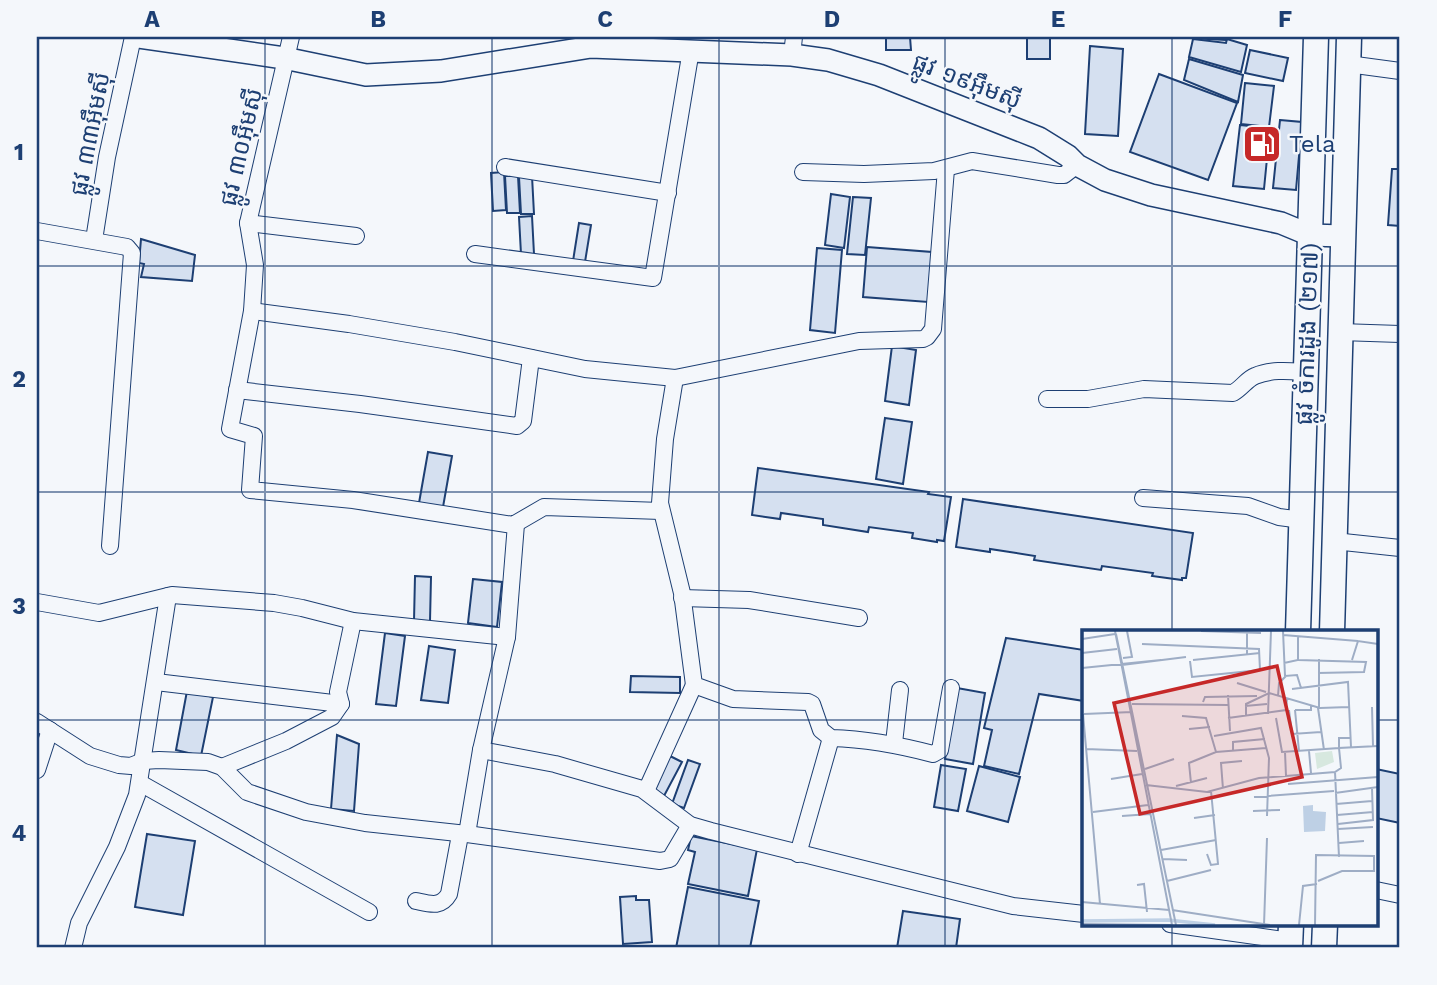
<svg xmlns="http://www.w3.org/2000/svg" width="1437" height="985" viewBox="0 0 1437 985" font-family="'Work Sans','Noto Sans Khmer',sans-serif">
  <rect width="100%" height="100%" fill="#f4f7fb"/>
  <g fill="#d5e0f0" stroke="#1d3f73" stroke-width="2">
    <path d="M886,37H910L911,50H886Z"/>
    <rect x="1027" y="37" width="23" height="22"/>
    <path d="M1172,37H1225V40Z"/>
    <path d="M1193,39L1226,43L1227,39L1247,45L1241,72L1189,57Z"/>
    <path d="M1090,46L1123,49L1118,136L1085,134Z"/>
    <path d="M1250,50L1288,58L1283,81L1245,73Z"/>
    <path d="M1189,59L1243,75L1238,102L1184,80Z"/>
    <path d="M1159,74L1237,103L1208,180L1130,152Z"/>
    <path d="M1245,83L1274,86L1269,127L1241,124Z"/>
    <path d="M1280,120L1302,122L1296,190L1273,188Z"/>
    <path d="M1240,125L1270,128L1264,189L1233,186Z"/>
    <path d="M1392,169H1400V226L1388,225Z"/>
    <path d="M504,172L506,210L493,211L491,173Z"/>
    <path d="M505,176H518L520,213H507Z"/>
    <path d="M532,176L534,214H521L519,177Z"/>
    <path d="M831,194L850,197L844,248L825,245Z"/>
    <path d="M853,197L871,198L865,255L847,254Z"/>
    <path d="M532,216L534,254H521L519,217Z"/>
    <path d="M579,223L591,225L585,262L573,261Z"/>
    <path d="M141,239L195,255L192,281L141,277L144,264L139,263Z"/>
    <path d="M867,247L932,252L928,302L863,297Z"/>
    <path d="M817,248L842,250L835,333L810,330Z"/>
    <path d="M892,346L916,350L909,405L885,401Z"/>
    <path d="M885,418L912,422L903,484L876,479Z"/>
    <path d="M428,452L452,456L443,507L419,503Z"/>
    <path d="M758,468L929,492L928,494L951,497L944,541L937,540V542L912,538L913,533L869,527L868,532L823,525V519L781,513L780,519L752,515Z"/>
    <path d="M963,499L1193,533L1186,578H1182V580L1152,576L1153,573L1102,566L1101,570L1034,560L1035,556L990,549V552L956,547Z"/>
    <path d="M415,576L431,577L430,621H414Z"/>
    <path d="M473,579L502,582L497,627L468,623Z"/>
    <path d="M385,633L405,636L396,706L376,704Z"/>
    <path d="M1006,638L1084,650V701L1039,694L1019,774L984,766L992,730L984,728Z"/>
    <path d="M429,646L455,650L448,703L421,700Z"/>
    <path d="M631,676L680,677V693L630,692Z"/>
    <path d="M957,688L985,693L973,764L945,759Z"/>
    <path d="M187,691L213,697L201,756L176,750Z"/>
    <path d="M337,735L359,744L354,811L331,809Z"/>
    <path d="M670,756L682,762L664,796L652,790Z"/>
    <path d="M688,760L700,764L684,808L672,804Z"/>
    <path d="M941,765L966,769L958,811L934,807Z"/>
    <path d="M979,766L1020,777L1008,822L967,811Z"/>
    <path d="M1376,769L1400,774V823L1376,818Z"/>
    <path d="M147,834L195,841L183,915L135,907Z"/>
    <path d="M691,836L757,849L748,896L688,884L695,852L688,850Z"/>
    <path d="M688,887L759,901L750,948H676Z"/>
    <path d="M636,896V900H649L652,942L623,944L620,897Z"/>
    <path d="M903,911L960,919L956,948H897Z"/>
  </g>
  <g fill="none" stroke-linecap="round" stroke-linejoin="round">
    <defs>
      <g id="street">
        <path d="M291,37L248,223L255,265L252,311L230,429L254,436L250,490L353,500L513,525L544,507L661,511"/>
        <path d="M792,55L794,37"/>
        <path d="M1348,64L1400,71"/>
        <path d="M505,167L668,193"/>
        <path d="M803,172L864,174L934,171L972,161L1058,175H1064L1077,165"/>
        <path d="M248,223L356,236"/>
        <path d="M37,231L127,247L132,253L110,546"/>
        <path d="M94,240L107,157L133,37"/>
        <path d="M475,254L653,278L691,50"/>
        <path d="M252,311L349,324L455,342L585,369L675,378L859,341L923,339L927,337L933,329L946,169"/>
        <path d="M1340,332L1400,334"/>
        <path d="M675,378L665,439L660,503L682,593L694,685L733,699L808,702L812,704L821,730L831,738C866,739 899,745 933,754L940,750L951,688"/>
        <path d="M237,390L360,404L517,426L523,421L531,358"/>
        <path d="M1047,399H1088L1144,389L1233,393C1242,388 1247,379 1255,376C1271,369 1290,371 1306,372"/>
        <path d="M1143,498L1248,506L1279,517L1302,520"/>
        <path d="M1334,541L1400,548"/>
        <path d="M682,598L749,600L859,618"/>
        <path d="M37,602L99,613L172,595L274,603L302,608L353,621L507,637"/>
        <path d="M156,682L341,704"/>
        <path d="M37,722L90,756L119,765L131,766L143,761L159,760L208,762L222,767L247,792L306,812L365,823L467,834L660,861L670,859L690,825"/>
        <path d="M894,743L900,690"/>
        <path d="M481,750L555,764L642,789L690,825L711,831L1013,906L1084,914"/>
        <path d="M222,767L286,741L332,717L341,704L338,692L353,621"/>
        <path d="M37,770L50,730"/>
        <path d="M140,783L369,912"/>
        <path d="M646,791L694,685"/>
        <path d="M467,834L481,750L507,637L516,524"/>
        <path d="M798,854L831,738"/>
        <path d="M1376,890L1400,895"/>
        <path d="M416,901C430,904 441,908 449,894L460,835"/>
        <path d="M1170,924L1291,941"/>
        <path d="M73,948L79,923L117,847L137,795L168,596"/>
      </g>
      <path id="secondary" d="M139,37L284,58L366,75L441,71L591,47L792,55L828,60L879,75L1039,138L1068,156L1077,165L1105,180L1151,195L1281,223L1310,235L1343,236"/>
      <g id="primary">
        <path d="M1298,632L1316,37"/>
        <path d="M1332,632L1349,37"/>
        <path d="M1290,948L1291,924"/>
        <path d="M1324,948L1325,924"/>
      </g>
    </defs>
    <use href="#street" stroke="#1d3f73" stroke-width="18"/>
    <use href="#secondary" stroke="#1d3f73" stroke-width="24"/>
    <use href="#primary" stroke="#1d3f73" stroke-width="27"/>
    <use href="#street" stroke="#f4f7fb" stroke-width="16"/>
    <use href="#secondary" stroke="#f4f7fb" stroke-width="21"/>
    <use href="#primary" stroke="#f4f7fb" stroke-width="24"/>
  </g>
  <path fill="none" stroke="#1d3f73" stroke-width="2" stroke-opacity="0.55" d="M265,37V948M492,37V948M719,37V948M945,37V948M1172,37V632M37,266H1400M37,492H1400M37,720H1084M1376,720H1400M1172,924V948"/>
  <defs>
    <symbol id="fuel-square" viewBox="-11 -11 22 22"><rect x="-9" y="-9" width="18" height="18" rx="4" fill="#c62828" stroke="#f4f7fb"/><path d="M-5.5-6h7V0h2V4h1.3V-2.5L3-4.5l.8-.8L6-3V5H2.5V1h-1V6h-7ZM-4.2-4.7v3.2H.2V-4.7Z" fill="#fff"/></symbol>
  </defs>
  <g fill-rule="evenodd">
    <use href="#fuel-square" x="1240" y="122" width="44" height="44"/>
  </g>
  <g text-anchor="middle" stroke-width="5" stroke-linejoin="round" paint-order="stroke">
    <g font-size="24" fill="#1d3f73" stroke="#f4f7fb">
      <text transform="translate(967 81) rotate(21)" y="8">ផ្លូវ ១៩អ៊ឹមស៊ី</text>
      <text transform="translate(90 134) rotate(-79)" y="8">ផ្លូវ ៣៣អ៊ឹមស៊ី</text>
      <text transform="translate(241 147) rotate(-77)" y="8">ផ្លូវ ៣០អ៊ឹមស៊ី</text>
      <text transform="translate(1307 334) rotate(-88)" y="8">ផ្លូវ ចំការដូង (២១៧)</text>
    </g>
    <g font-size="24" fill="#1d3f73" stroke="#f4f7fb" text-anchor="start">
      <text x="1289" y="152">Tela</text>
    </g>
  </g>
  <g transform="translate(1082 630)">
    <rect width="296" height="296" fill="#f4f7fb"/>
    <path d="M250,121L252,132L235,139L233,123Z" fill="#d7e8df"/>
    <path d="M231,175V181L244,182L243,201L222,202L221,176Z" fill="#bed0e5"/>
    <path fill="none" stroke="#bed0e5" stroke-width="3.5" d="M0,291L86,290L133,295"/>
    <path fill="none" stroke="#9eadc5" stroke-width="2" d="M33,1L90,295M119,1L179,3M201,1L203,46L215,45L219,58M165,2V25M34,4L94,295M201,5L276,11M0,9L33,4M60,14L177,19L178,40L110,47L108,31M0,23L35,19M41,28L50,27L45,1M237,29V78M111,30L178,23M216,30L284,32L282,42L236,43M270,30L276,11L296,14M202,33L216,30V7M40,35L104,27M0,38L79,30M155,53L184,62M210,59L266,52L269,117M146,65L148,101M196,66L197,53L204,46M121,72L123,67L175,66M50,74L146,75M163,76L185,74M290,77L291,116M236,78L242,120M207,80L210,104L239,102M213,80L217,121M213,80H229V75M1,84L18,274M2,84L50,82M186,84L189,1M100,86L124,88L134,122M164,86V74L187,63L238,78L267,77M146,88L204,80L205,68M194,88L200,122L257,118V108H269M107,99L128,97M132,106L179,98L187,128L185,186M4,119L55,121M151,120V112L183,109M227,121L229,143M203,122L204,146M63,139L92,129M253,142L257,227M29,149L60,144M109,153L107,133L134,122L184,118M206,154L296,147M64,155L125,162L177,148L253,142L259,138L257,118L296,116M94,156L125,148M141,159L139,133L160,131M253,163L296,157M172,167L252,161M254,174L290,171M171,181L198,180M11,182L66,175M255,185L291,182M40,186L68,184M112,188L133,185M256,194L291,190L290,158M256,199L291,197M257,213L282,211M79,220L134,210M125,224L129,235L136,234L129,161M81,229L105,230M85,251L129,240M55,255L62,254L65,282M0,272L87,280M90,280L188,295M0,294L89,295M182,295L185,208M217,295L221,256L235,254M233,295L234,225L292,226V241H260L236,251"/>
    <path fill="#c62828" fill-opacity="0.15" stroke="#c62828" stroke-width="3.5" d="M195,36L220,147L58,184L32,73Z"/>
    <rect width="296" height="296" fill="none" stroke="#1d3f73" stroke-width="3.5"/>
  </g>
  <rect width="1437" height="985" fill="none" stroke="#f4f7fb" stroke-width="77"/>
  <rect x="38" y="38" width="1360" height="908" fill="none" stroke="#1d3f73" stroke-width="2.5"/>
  <g font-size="23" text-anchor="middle" font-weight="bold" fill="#1d3f73">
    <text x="152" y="27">A</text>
    <text x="378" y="27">B</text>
    <text x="605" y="27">C</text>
    <text x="832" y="27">D</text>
    <text x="1058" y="27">E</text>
    <text x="1285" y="27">F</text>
    <text x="19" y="160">1</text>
    <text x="19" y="387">2</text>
    <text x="19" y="614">3</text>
    <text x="19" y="841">4</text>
  </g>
</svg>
